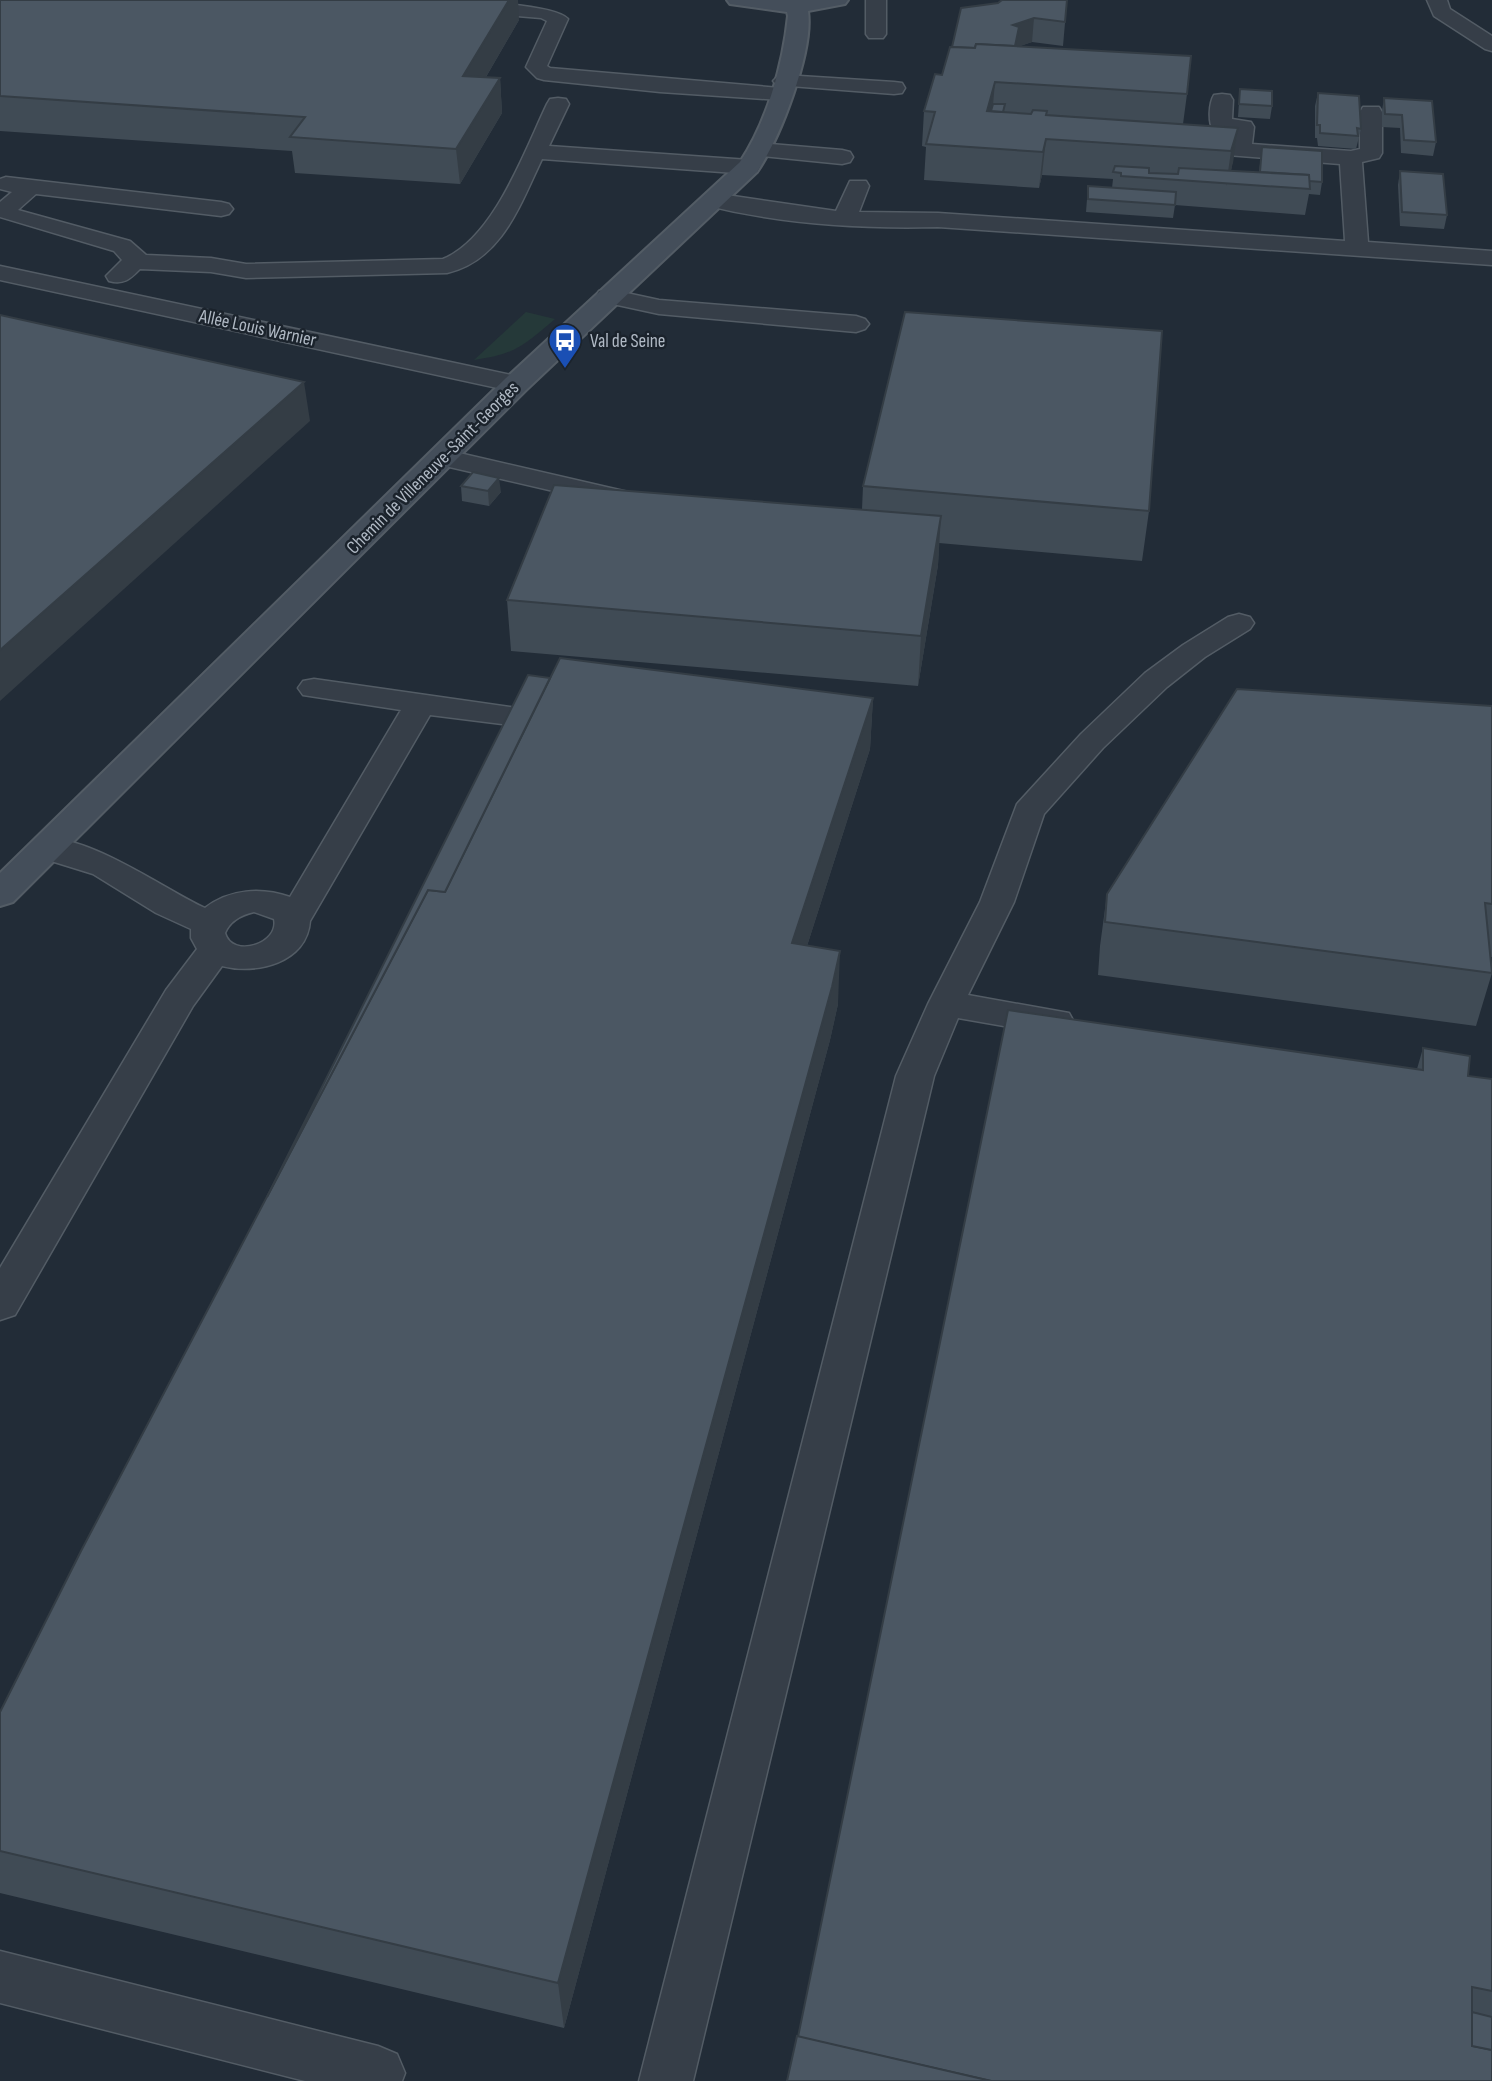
<svg xmlns="http://www.w3.org/2000/svg" width="1492" height="2081" viewBox="0 0 1492 2081" font-family="'Sofia Sans Condensed',sans-serif">
  <rect width="100%" height="100%" fill="#222c37"/>
  <path fill="#253939" d="M526,312L555,319C523,346 516,354 474,360Z"/>
  <g fill="none" stroke-linecap="round" stroke-linejoin="round">
    <defs>
      <g id="lane">
        <path d="M386,0C419,0 550,0 568,19L547,66L550,68L780,88L788,89L791,94L788,99L780,100L660,92L544,80L537,78L526,67L547,21L541,18L396,6L389,4Z"/>
        <path d="M866,0H886V34L883,38H869L866,34Z"/>
        <path d="M1427,0H1447L1450,9L1492,36V51L1485,49L1434,16Z"/>
        <path d="M784,75L894,82L902,83L905,88L902,93L894,94L777,85L773,81L777,77Z"/>
        <path d="M1222,94L1230,95L1233,100L1232,119L1251,122L1254,127L1252,144L1351,151L1360,149V112L1363,107H1379L1382,112V153L1379,158L1362,162L1368,242L1492,251V265L938,227C861,229 780,224 705,205L701,200L705,195L713,193L836,211L850,181H866L869,186L859,212L938,213L1345,241L1340,164L1176,151L1173,146L1176,141L1184,139L1230,143L1231,132L1213,130C1208,122 1209,103 1214,95Z"/>
        <path d="M558,98L566,99L569,104L549,146L749,160L757,162L760,167L757,172L749,174L542,159C520,205 502,260 447,273L246,278L211,272L140,269C130,279 124,285 109,281L106,276L122,260L114,251L0,217V202L12,192L0,189V179L6,177L221,202L229,204L233,209L229,214L221,216L36,194L18,210L130,241L146,255L211,258L246,264L443,259C494,238 524,152 547,104L550,99Z"/>
        <path d="M759,143L842,150L850,152L853,157L850,162L842,164L751,155L748,150L751,145Z"/>
        <path d="M0,266L516,376L525,378L529,384L525,390L516,392L0,280Z"/>
        <path d="M608,289L659,300L856,316L865,319L869,324L865,329L856,332L659,314L599,301L596,296L599,291Z"/>
        <path d="M442,449L628,492L632,498L628,504L618,506L432,463L428,457L432,451Z"/>
        <path d="M1239,614L1250,617L1254,623L1250,629L1205,657L1167,687L1103,748L1044,814L1014,902L968,995L1069,1013L1074,1022L1069,1031L1056,1035L958,1018L934,1076L693,2081H639L896,1076L928,1004L980,902L1017,804L1081,734L1145,673L1183,645L1228,617Z"/>
        <path d="M314,679L510,707L521,709L526,716L521,723L510,725L430,715L310,921C307,963 256,975 222,966L193,1006L15,1315L0,1320V1268L166,990L197,949L191,938V929L156,913L93,874L35,856L30,848L35,840C81,828 163,889 205,908C229,889 262,887 290,897L401,710L303,695L298,688L303,681ZM254,912L274,919C280,944 232,959 225,933C230,921 241,915 254,912Z"/>
        <path d="M0,1951L378,2046L397,2054L405,2073L402,2081H305L0,2003Z"/>
      </g>
      <path id="secondary" d="M727,0H848L845,4L808,11C814,51 780,139 757,172L526,390L13,902L0,906V873L506,378L740,162C767,122 783,64 788,16L787,12L730,4Z"/>
    </defs>
    <use href="#lane" stroke="#535c65" stroke-width="3"/>
    <use href="#secondary" stroke="#535c65" stroke-width="4"/>
    <use href="#lane" fill="#363e48" fill-rule="evenodd"/>
    <use href="#secondary" fill="#444e5a" fill-rule="evenodd"/>
  </g>
  <g fill="#404b55">
    <path d="M0,0L519,20L486,77L500,78L502,113L460,184L295,173L292,151L0,131Z"/>
    <path d="M1067,0L1063,46L1032,42L1020,46L1187,94L1183,124L1238,128L1231,171L1259,172L1262,147L1322,182L1320,195L1309,194L1305,215L1175,205L1173,218L1086,212L1088,186L1112,188L1113,179L1042,175L1039,188L924,180L926,147L922,146L924,111L942,75L952,47L998,3Z"/>
    <path d="M1240,89L1272,106L1270,119L1238,117Z"/>
    <path d="M1318,93L1361,129L1356,149L1318,146L1317,138H1315V106Z"/>
    <path d="M1384,98L1436,142L1433,156L1401,153L1400,128L1382,127V111Z"/>
    <path d="M1400,171L1447,215L1444,229L1400,226L1398,185Z"/>
    <path d="M461,486L501,492L489,506L462,501Z"/>
    <path d="M863,486L1149,511L1142,561L939,543L938,565L918,686L511,651L507,600L862,509Z"/>
    <path d="M550,678L873,698L870,749L807,946L838,1004L830,1040L564,2028L0,1893V1712Z"/>
    <path d="M1492,706V957H1490L1492,973L1476,1026L1098,975L1100,946L1107,894Z"/>
    <path d="M1423,1048L1468,1076L1492,1079V2081L798,2036L1417,1069Z"/>
  </g>
  <g fill="#343d45">
    <path d="M509,0H518L519,20L466,111L463,76Z"/>
    <path d="M1034,18L1032,42L1017,47L1013,56V25Z"/>
    <path d="M500,78L502,113L460,184L456,149Z"/>
    <path d="M995,82L992,117L987,111Z"/>
    <path d="M1238,128L1233,163L1226,186L1231,151Z"/>
    <path d="M1046,139L1042,175L1039,188L1043,152Z"/>
    <path d="M304,382L310,421L0,701V650Z"/>
    <path d="M499,478L501,492L489,506L488,491Z"/>
    <path d="M941,516L938,565L918,686L921,636Z"/>
    <path d="M873,698L870,749L791,996L792,943Z"/>
    <path d="M840,951L838,1004L830,1040L564,2028L558,1983Z"/>
  </g>
  <g fill="#4b5763" stroke="#343d45" stroke-width="2">
    <path d="M0,0H509L463,76L500,78L456,149L290,137L305,117L0,96Z"/>
    <path d="M1002,0H1067L1065,22L1034,18L1013,25L1019,27L1015,46L976,44L975,48L952,47L961,8L998,3Z"/>
    <path d="M976,44L1191,56L1187,94L995,82L987,111L1031,114L1033,110L1047,111L1046,115L1238,128L1231,151L1046,139L1043,152L926,144L935,112L924,111L935,74L942,75L950,47L975,48Z"/>
    <path d="M1240,89L1272,91V106L1239,104Z"/>
    <path d="M1318,93L1359,96L1361,129L1357,128L1358,136L1320,133V125H1317Z"/>
    <path d="M1384,98L1432,101L1436,142L1404,140L1402,115L1385,114Z"/>
    <path d="M993,104H1005L1003,112L991,111Z"/>
    <path d="M1262,147L1322,151V182L1309,181V175L1260,172Z"/>
    <path d="M1115,166L1149,168V173L1178,174L1179,168L1309,175L1310,189L1121,176V173L1113,172Z"/>
    <path d="M1400,171L1443,174L1447,215L1402,212Z"/>
    <path d="M1088,186L1176,192L1175,205L1088,199Z"/>
    <path d="M905,312L1162,331L1149,511L863,486Z"/>
    <path d="M0,315L304,382L0,650Z"/>
    <path d="M473,472L499,478L488,491L461,486Z"/>
    <path d="M554,485L941,516L921,636L507,600Z"/>
    <path d="M560,658L873,698L792,943L840,951L832,987L558,1983L0,1851V1712L81,1551L428,890L445,892Z"/>
    <path d="M528,675L550,678L445,892L428,890L267,1197Z"/>
    <path d="M1237,689L1492,706V904L1485,903L1492,973L1105,922L1107,894Z"/>
    <path d="M1008,1010L1423,1070V1048L1470,1056L1468,1076L1492,1079V1991L1472,1987V2046L1492,2050V2081H991L798,2037Z"/>
    <path d="M1472,2012L1492,2017V2050L1472,2046Z"/>
    <path d="M797,2036L991,2081H787Z"/>
  </g>
  <defs>
    <symbol id="bus-pin" viewBox="-11 -11 22 30"><path d="M0 17L-7.5 6A9.5 9.5 0 1 1 7.5 6Z" fill="#1a4fb4" stroke="#1b232c"/><path d="M-5-6H5V4H4V6H2V4H-2V6H-4V4H-5ZM-3.5-4V0h7V-4ZM-3.5 1.2v1.5H-2V1.2ZM2 1.2v1.5H3.5V1.2Z" fill="#fff"/></symbol>
  </defs>
  <g fill-rule="evenodd">
    <use href="#bus-pin" x="546" y="321" width="38" height="52"/>
  </g>
  <g text-anchor="middle" stroke-width="5" stroke-linejoin="round" paint-order="stroke">
    <g font-size="19" fill="#b0b9c4" stroke="#1b232c">
      <text transform="translate(258 327) rotate(12)" y="7">Allée Louis Warnier</text>
      <text transform="translate(432 467) rotate(-45)" y="7">Chemin de Villeneuve-Saint-Georges</text>
    </g>
    <g font-size="19" fill="#b0b9c4" stroke="#1b232c" text-anchor="start">
      <text x="590" y="347">Val de Seine</text>
    </g>
  </g>
</svg>
